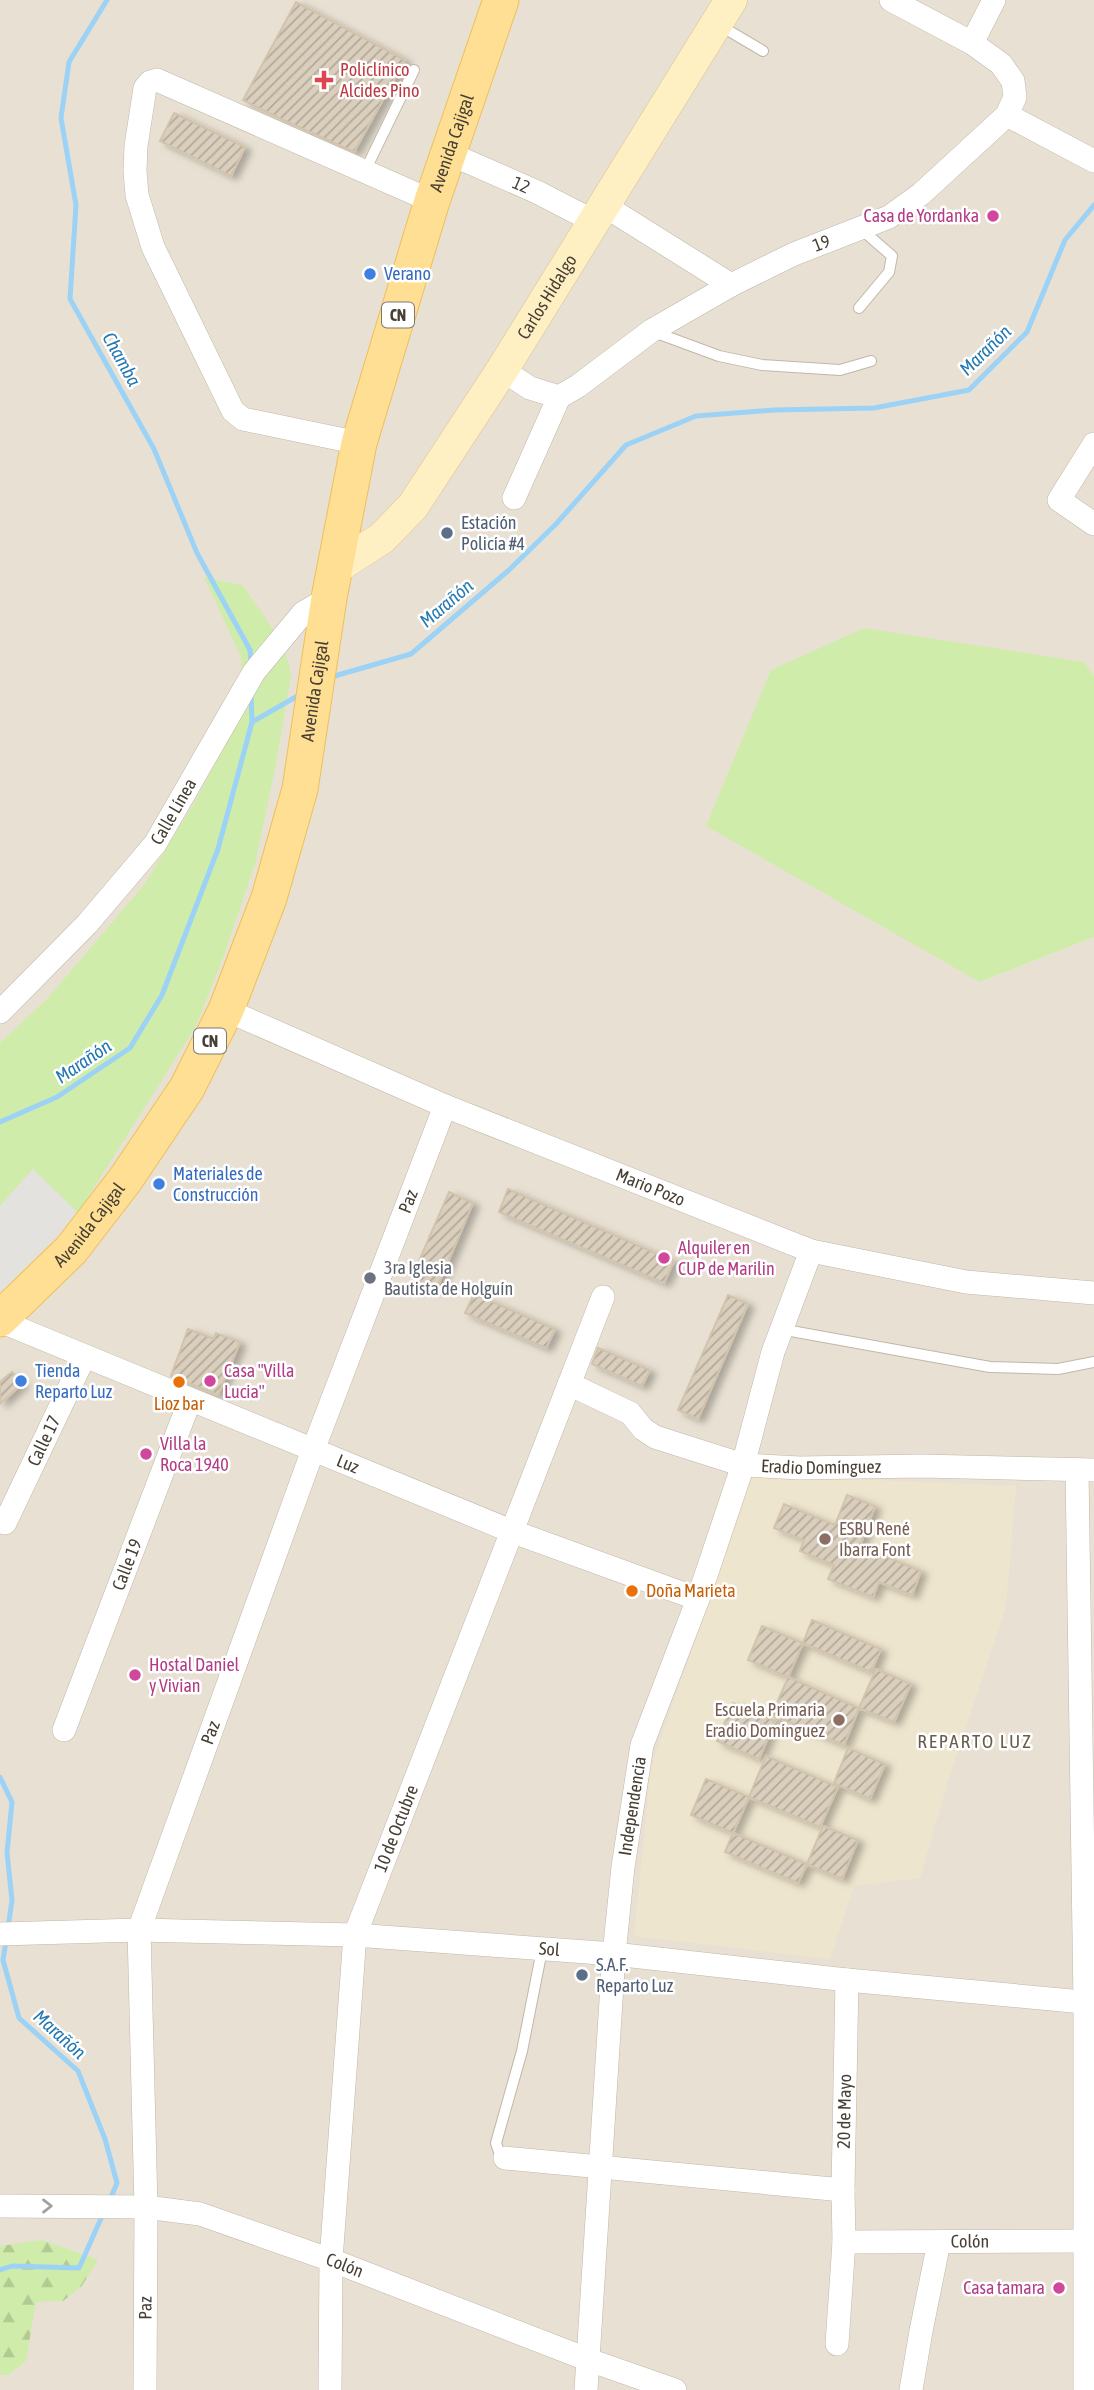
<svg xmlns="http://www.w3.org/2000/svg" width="1094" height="2390" viewBox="0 0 1094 2390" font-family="'Asap Condensed',sans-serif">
  <defs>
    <pattern id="forest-firs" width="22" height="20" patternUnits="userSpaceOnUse" patternTransform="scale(1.75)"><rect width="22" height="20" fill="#cfecaa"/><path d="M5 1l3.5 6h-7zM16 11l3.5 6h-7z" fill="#b3cb93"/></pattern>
    <pattern id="building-hatch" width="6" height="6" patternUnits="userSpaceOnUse" patternTransform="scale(1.75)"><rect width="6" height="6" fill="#dacebc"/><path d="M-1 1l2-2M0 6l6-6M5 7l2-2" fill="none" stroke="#b3a99a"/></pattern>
    <filter id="shadow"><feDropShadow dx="6" dy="3.5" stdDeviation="3.5" flood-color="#0004"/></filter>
  </defs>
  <rect width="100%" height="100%" fill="#f4efe5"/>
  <path fill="#e8e1d3" d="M0,0H1094V676L1083,662L980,982L1094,937V2390H0Z"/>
  <path fill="#eee5ce" d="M753,1475L1016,1486L1006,1607L948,1781L920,1878L854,1886L830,1959L634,1936L651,1767Z"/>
  <g fill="#cfecaa">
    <path d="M204,577L242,585C260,610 287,643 291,675L275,769L255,864L224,955L196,1026L78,1213L33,1169L0,1206V1043L47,999L144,885L193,805L239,719L243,703L241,657Z"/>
    <path d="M864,628L1084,662L1094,676V937L980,982L706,826L771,670Z"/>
  </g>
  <path fill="url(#forest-firs)" d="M42,2240L98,2260L81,2287L63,2301L36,2302L26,2361L8,2375H0V2246Z"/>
  <path fill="#e4e2de" d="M33,1169L78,1213L0,1292V1206Z"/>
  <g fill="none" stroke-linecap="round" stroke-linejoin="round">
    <g stroke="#9cd2f6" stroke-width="5">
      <path d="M107,0L69,62L61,118L76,205L70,299L154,449L197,553L250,650L251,662"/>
      <path d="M331,677L411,654L509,570L556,524L626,445L696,416L774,410L874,408L969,390L1027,332L1065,240L1094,205"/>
      <path d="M252,722L301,694"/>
      <path d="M0,1122L57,1097L130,1048L162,995L218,849L252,722L251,693"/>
      <path d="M0,1777L12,1802L7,1853L12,1900L8,1928"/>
      <path d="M6,1941L3,1960L19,2018L78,2071L105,2139L117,2183L109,2202"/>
      <path d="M0,2270L12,2266L79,2268L103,2214"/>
    </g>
  </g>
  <g fill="url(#building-hatch)" stroke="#d2c3ac" stroke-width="2" filter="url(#shadow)">
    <path d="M296,2L405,60L354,152L279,118L243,100Z"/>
    <path d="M174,113L245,147L231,176L160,141Z"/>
    <path d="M508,1189L674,1261L664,1283L499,1212Z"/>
    <path d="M449,1192L473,1203L437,1288L412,1277Z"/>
    <path d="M474,1294L555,1329L546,1348L465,1313Z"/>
    <path d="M728,1295L748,1304L698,1419L678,1410Z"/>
    <path d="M188,1329L214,1339L216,1333L240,1342L218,1395L171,1376Z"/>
    <path d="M598,1348L650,1370L642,1386L592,1364Z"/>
    <path d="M12,1372L22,1384L0,1404V1382Z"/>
    <path d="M847,1495L875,1506L860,1546L921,1571L912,1595L879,1582L873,1597L828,1579L834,1565L800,1551L804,1540L774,1528L784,1504L835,1525Z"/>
    <path d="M812,1620L881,1649L871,1672L803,1643Z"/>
    <path d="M762,1626L803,1643L788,1677L748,1660Z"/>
    <path d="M876,1669L911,1684L894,1722L859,1708Z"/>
    <path d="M788,1677L859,1708L844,1745L772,1715Z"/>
    <path d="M733,1703L775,1721L759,1759L717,1741Z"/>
    <path d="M848,1748L885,1764L870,1799L834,1783Z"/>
    <path d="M766,1756L838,1787L820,1827L749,1797Z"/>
    <path d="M706,1779L749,1797L733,1833L691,1815Z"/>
    <path d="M823,1826L858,1840L842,1879L807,1864Z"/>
    <path d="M733,1833L807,1864L798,1883L725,1852Z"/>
  </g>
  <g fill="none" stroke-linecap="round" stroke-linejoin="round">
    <defs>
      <g id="lane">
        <path d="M719,25L763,51"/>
        <path d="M365,171L414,70"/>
        <path d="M859,308L889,272L892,256L861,229"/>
        <path d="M654,332L719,356L762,365L840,370L871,361"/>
        <path d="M780,1329L990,1367L1058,1369L1094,1362"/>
        <path d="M505,2158L499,2152L496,2143L522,2051L542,1950"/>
      </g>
      <g id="street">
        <path d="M972,43L994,0"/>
        <path d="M1007,115L1094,161"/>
        <path id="s1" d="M448,153L537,192L595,222"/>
        <path d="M605,206L731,285"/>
        <path id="s2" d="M502,370L530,388L559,397L578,386L651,331L731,285L794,254L889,217L921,194L1007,115L1015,97L1013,81L1001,64L972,43L891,0"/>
        <path d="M359,443L243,419L233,411L153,247L137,195L135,171L136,146L145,88L150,82L157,80L432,201"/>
        <path d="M1094,444L1059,500L1094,524"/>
        <path d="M514,498L559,397"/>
        <path id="s3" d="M226,1010L445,1106L811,1251L966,1282L1094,1293"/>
        <path id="s4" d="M0,1012L87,924L155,844L254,672L303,613L329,598"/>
        <path id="s5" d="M0,1321L511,1531L698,1599"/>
        <path id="s6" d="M569,1384L630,1413L643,1429L655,1437L743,1465L800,1468L922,1466L1094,1470"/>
        <path d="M1077,1470L1085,2002V2390"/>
        <path id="s7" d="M5,1523L84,1357"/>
        <path id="s8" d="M64,1730L190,1400"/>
        <path id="s9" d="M0,1934L139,1930L355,1935L614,1954L847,1980L1094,2003"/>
        <path d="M505,2158L843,2190"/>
        <path id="s10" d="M0,2206L146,2207L200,2214L331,2260L589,2360L675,2390"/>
        <path id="s11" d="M844,2242L1094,2241"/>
        <path id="s12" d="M837,2344L844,2242L843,2190L847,1980"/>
        <path id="s13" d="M145,2390L146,2207L139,1930L313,1450L445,1106"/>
        <path id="s14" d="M330,2390L331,2260L355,1935L603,1297"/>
        <path id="s15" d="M586,2390L614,1954L623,1867L642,1745L698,1599L743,1465L773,1352L811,1251"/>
        <path d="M911,2390L921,2331L939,2242"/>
      </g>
      <g id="secondary">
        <path id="s16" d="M334,569L382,538L413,506L502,370L731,0"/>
      </g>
      <g id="primary">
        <path id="s17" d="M0,1319L71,1250L125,1180L187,1088L226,1010L269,898L300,789L329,598L359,443L432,201L501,0"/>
      </g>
    </defs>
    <use href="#lane" stroke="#c0b7a7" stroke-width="12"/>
    <use href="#street" stroke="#c0b7a7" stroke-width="24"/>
    <use href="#secondary" stroke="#d7c491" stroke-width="33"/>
    <use href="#primary" stroke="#eebf5a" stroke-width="37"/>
    <use href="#lane" stroke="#fff" stroke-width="10"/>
    <use href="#street" stroke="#fff" stroke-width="23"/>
    <use href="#secondary" stroke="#fff0c4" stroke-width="32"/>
    <use href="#primary" stroke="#ffdf93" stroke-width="35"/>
  </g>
  <defs><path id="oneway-chevron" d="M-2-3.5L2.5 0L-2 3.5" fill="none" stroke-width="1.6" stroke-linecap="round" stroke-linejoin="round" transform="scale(1.75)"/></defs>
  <use stroke="#a39f9a" href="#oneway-chevron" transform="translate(47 2206)"/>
  <path fill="#e0444e" stroke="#fff" stroke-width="2.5" d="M320.5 69.5h7v7h7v7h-7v7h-7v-7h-7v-7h7z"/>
  <g fill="#d1479c" stroke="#fff" stroke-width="2.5">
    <circle cx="993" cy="216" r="7"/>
    <circle cx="664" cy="1258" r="7"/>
    <circle cx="210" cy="1381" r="7"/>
    <circle cx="146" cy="1454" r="7"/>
    <circle cx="135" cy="1675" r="7"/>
    <circle cx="1059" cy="2288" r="7"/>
  </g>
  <g fill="#3f7fe0" stroke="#fff" stroke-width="2.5">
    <circle cx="370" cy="274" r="7"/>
    <circle cx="159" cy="1184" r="7"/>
    <circle cx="21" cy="1381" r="7"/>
  </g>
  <g fill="#5c6f8a" stroke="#fff" stroke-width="2.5">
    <circle cx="447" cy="533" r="7"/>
    <circle cx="582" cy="1975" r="7"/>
  </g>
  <circle fill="#6b7280" stroke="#fff" stroke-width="2.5" cx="370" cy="1278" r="7"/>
  <g fill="#e8710a" stroke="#fff" stroke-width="2.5">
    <circle cx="179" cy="1382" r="7"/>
    <circle cx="632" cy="1591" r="7"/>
  </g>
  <g fill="#8d6e63" stroke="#fff" stroke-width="2.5">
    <circle cx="825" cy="1539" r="7"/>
    <circle cx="839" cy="1720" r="7"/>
  </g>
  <g text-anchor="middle" stroke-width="5" stroke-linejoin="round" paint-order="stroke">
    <g fill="#fff" stroke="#7e7971" stroke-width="2">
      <rect x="382" y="302.5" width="32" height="25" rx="5"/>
      <rect x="194" y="1028.5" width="32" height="25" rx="5"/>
    </g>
    <g font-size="16" font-weight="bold" fill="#473f34">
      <text x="398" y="321">CN</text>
      <text x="210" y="1047">CN</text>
    </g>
    <g font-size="18" fill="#be3a42" stroke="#fff" text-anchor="start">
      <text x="340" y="76">Policlínico<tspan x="340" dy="21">Alcides Pino</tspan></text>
    </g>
    <g font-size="18" fill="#473f34" stroke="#fff">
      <text dy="6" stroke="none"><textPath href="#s17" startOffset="1284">Avenida Cajigal</textPath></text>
      <text dy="6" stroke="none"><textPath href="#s1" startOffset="80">12</textPath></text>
      <text dy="6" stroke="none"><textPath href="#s2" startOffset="369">19</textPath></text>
      <text dy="6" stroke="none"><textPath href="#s16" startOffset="350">Carlos Hidalgo</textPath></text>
      <text dy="6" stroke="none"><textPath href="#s17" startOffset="718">Avenida Cajigal</textPath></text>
      <text dy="6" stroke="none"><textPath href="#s4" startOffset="266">Calle Línea</textPath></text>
      <text dy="6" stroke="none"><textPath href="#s3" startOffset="460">Mario Pozo</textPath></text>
      <text dy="6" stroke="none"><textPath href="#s13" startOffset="1237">Paz</textPath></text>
      <text dy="6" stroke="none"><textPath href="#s17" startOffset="130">Avenida Cajigal</textPath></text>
      <text dy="6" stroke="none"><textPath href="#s7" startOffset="91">Calle 17</textPath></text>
      <text dy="6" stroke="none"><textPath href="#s5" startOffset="376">Luz</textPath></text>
      <text dy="6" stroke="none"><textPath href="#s6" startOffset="273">Eradio Domínguez</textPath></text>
      <text dy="6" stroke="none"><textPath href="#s8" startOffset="177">Calle 19</textPath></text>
      <text dy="6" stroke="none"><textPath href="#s13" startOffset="670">Paz</textPath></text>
      <text dy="6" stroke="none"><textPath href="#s15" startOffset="586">Independencia</textPath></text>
      <text dy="6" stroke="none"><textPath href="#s14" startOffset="570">10 de Octubre</textPath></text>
      <text dy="6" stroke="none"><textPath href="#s9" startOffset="550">Sol</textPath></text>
      <text dy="6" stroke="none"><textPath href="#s12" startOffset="233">20 de Mayo</textPath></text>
      <text dy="6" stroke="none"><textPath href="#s11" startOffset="126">Colón</textPath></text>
      <text dy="6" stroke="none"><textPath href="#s10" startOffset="354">Colón</textPath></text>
      <text dy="6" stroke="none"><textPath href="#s13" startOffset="82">Paz</textPath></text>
    </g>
    <g font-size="18" fill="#b23c85" stroke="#fff" text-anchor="start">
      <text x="979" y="222" text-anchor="end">Casa de Yordanka</text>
      <text x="678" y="1254">Alquiler en<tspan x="678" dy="21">CUP de Marilin</tspan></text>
      <text x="224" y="1377">Casa "Villa<tspan x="224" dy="21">Lucia"</tspan></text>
      <text x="160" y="1450">Villa la<tspan x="160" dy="21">Roca 1940</tspan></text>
      <text x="149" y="1671">Hostal Daniel<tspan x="149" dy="21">y Vivian</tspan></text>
      <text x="1045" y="2294" text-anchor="end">Casa tamara</text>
    </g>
    <g font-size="18" fill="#366cbe" stroke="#fff" text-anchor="start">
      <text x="384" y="280">Verano</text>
      <text x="173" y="1180">Materiales de<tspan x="173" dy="21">Construcción</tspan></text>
      <text x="35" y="1377">Tienda<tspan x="35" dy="21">Reparto Luz</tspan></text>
    </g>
    <g font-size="18" fill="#4e5e75" stroke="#fff" text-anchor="start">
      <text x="461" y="529">Estación<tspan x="461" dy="21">Policía #4</tspan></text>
      <text x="596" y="1971">S.A.F.<tspan x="596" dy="21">Reparto Luz</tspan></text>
    </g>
    <g font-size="18" fill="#5b616d" stroke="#fff" text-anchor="start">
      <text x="384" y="1274">3ra Iglesia<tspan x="384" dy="21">Bautista de Holguín</tspan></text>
    </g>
    <g font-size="18" fill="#c56008" stroke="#fff">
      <text x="179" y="1410">Lioz bar</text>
      <text x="646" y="1597" text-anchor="start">Doña Marieta</text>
    </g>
    <g font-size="18" fill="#785e54" stroke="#fff" text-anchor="start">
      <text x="839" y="1535">ESBU René<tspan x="839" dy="21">Ibarra Font</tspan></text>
      <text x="825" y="1716" text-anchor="end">Escuela Primaria<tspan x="825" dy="21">Eradio Domínguez</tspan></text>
    </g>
    <g font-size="19" font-style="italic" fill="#2379b3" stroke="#fff">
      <text transform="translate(985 350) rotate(-44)" y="7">Marañón</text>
      <text transform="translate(122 359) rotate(61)" y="7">Chamba</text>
      <text transform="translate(446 603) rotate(-40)" y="7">Marañón</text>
      <text transform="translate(83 1061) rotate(-34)" y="7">Marañón</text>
      <text transform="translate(60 2034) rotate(42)" y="7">Marañón</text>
    </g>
    <g font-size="19" letter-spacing="2" fill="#6b5d4a" stroke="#fff">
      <text x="975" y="1748">REPARTO LUZ</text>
    </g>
  </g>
</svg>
